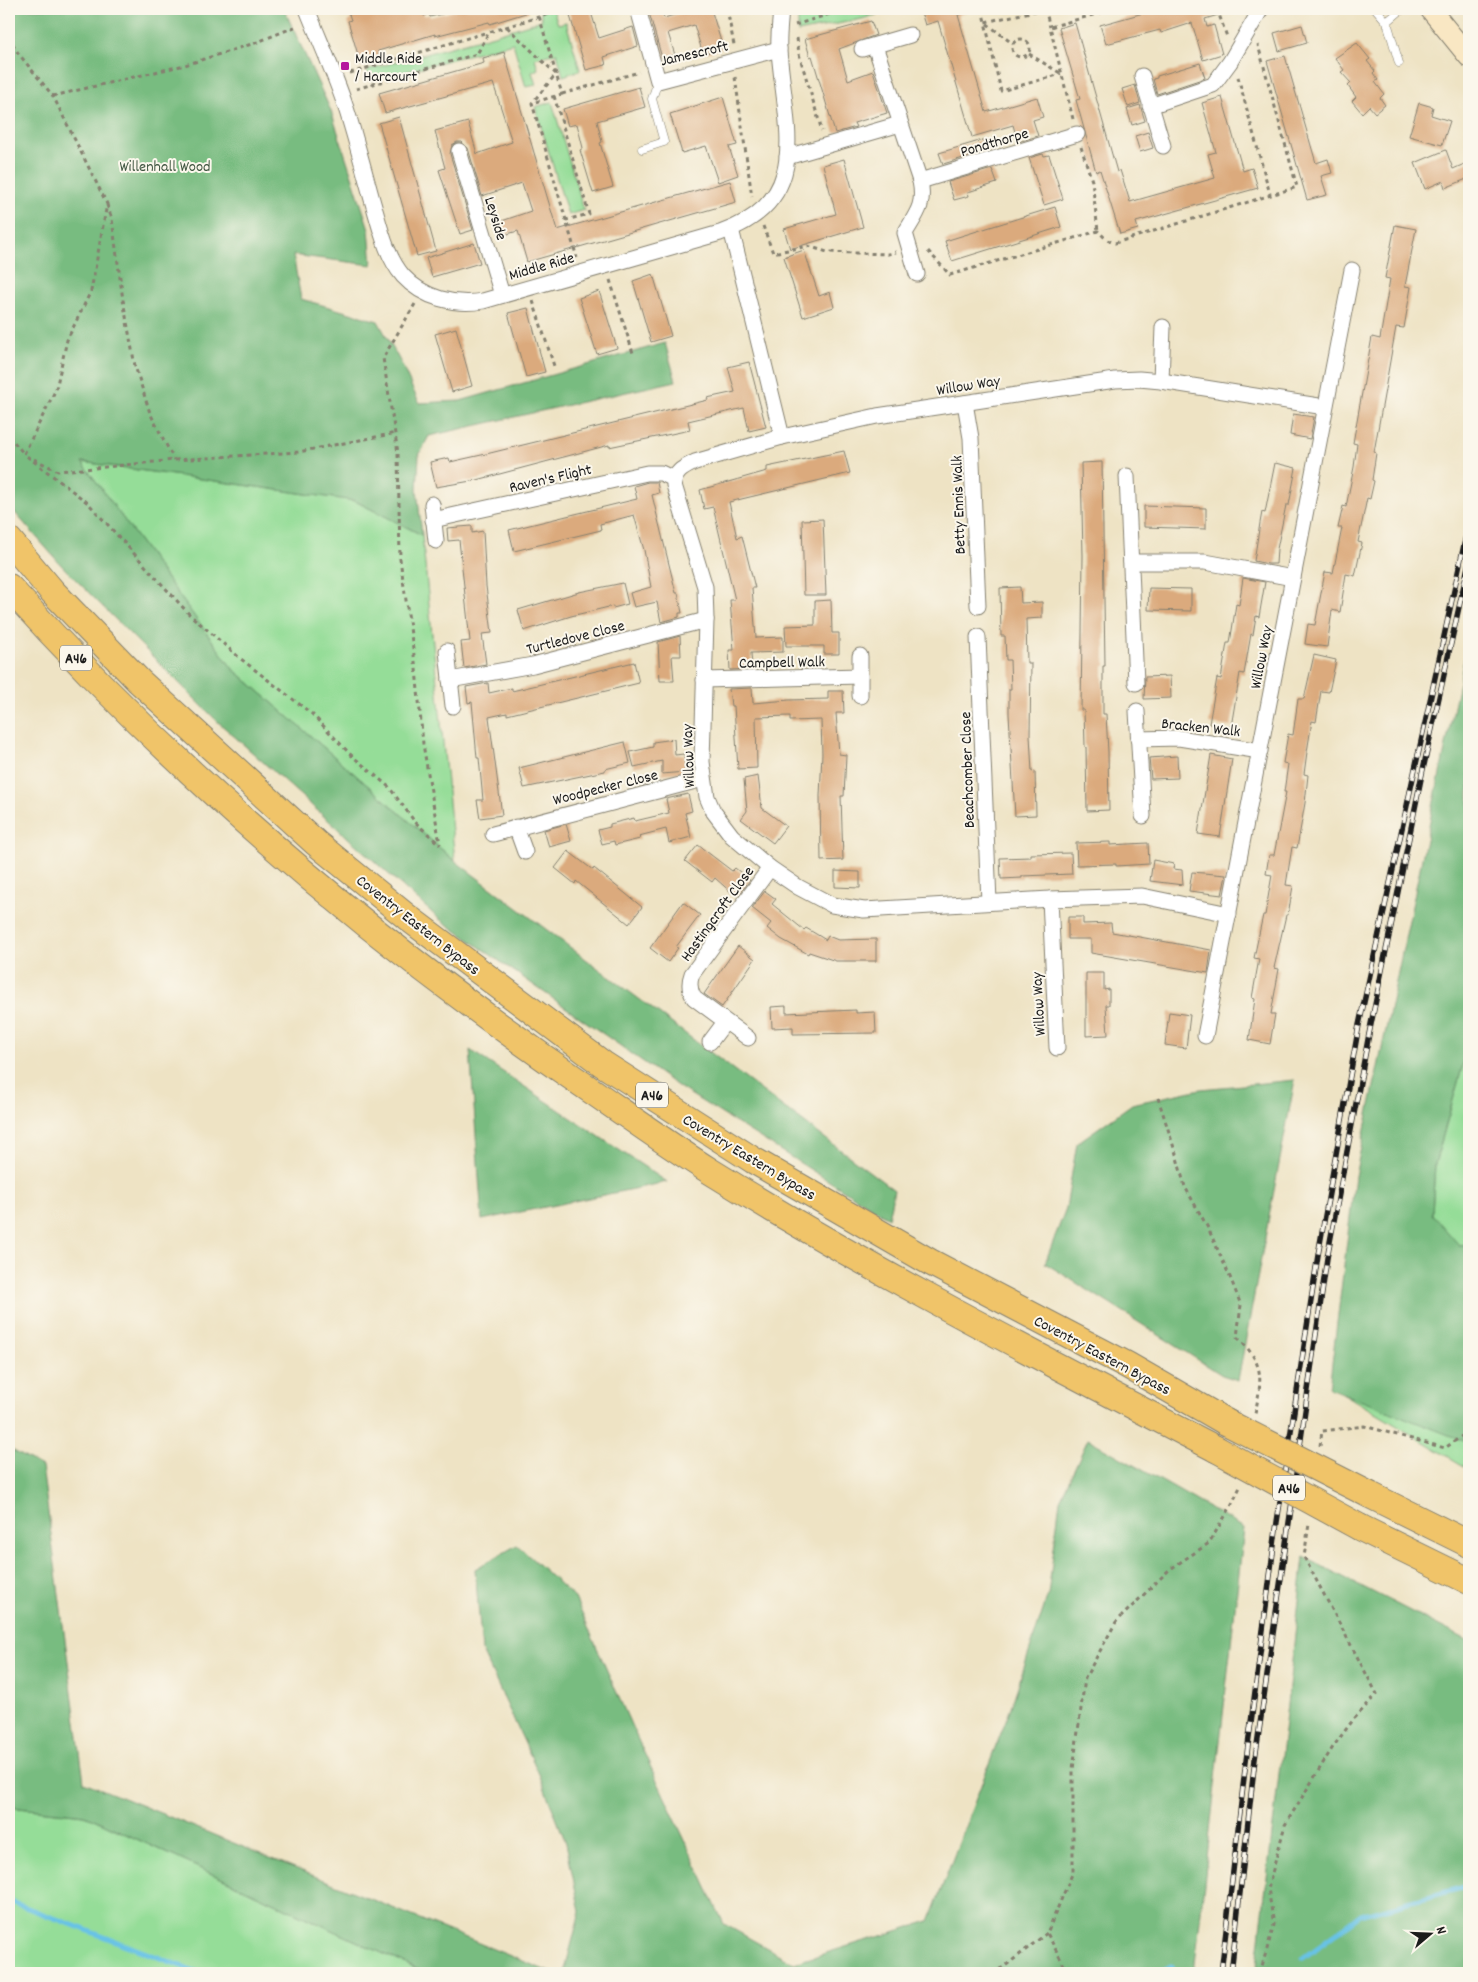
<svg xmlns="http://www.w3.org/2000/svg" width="1478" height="1982" viewBox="0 0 1478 1982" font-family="Dekko,sans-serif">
  <rect width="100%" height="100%" fill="#fbf7ec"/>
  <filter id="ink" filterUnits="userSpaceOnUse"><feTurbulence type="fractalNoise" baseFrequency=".02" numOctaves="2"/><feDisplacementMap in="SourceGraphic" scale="10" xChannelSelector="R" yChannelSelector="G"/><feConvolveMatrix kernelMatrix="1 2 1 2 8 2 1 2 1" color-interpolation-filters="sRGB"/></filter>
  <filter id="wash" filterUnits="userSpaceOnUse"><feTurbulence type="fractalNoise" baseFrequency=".0096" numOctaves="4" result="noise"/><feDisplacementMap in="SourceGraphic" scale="20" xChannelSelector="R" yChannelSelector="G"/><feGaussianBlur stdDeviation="1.12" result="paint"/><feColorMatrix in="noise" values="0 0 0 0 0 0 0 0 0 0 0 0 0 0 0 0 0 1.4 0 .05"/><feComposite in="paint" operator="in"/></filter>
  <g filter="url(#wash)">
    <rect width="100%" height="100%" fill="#eee3c4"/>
    <g fill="#95dd98" stroke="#587c5a">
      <path d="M540,9H553L558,24L566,22L580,70L563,76L557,53L535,58L538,69L532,72L536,85L526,87L513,43L370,81L367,70L494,35L542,20Z"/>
      <path d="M798,9H896L862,19L798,32Z"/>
      <path d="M552,102L584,210L568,215L535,107Z"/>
      <path d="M82,462L355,501L422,535L455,861L232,668Z"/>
      <path d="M1469,1043V1469L1334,1388L1432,1214L1435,1164Z"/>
      <path d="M9,1807L85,1815L425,1973H9Z"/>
    </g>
    <g fill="#78bc80" stroke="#4a6c4e">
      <path d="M9,9H284L331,111L369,229L372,265L293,255L301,299L378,321L401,363L419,403L460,401L665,343L676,381L429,436L419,455L417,489L422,535L355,501L82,462L232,668L455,861L894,1190L888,1218L682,1089L438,918L217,721L62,566L9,506Z"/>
      <path d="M1469,636V1043L1435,1164L1432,1214L1459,1245L1469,1244V1443L1329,1388L1355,1176Z"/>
      <path d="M470,1050L667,1182L482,1220Z"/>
      <path d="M1295,1080L1238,1380L1222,1375L1045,1263L1066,1208L1077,1143L1132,1104L1201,1089Z"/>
      <path d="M1088,1439L1244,1528L1194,1973H564L580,1912L566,1843L539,1774L482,1651L475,1569L517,1545L575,1598L632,1727L724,1924L794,1963L929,1921L1011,1707L1048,1595L1060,1500Z"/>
      <path d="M12,1450L42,1467L84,1782L552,1973H425L85,1815L9,1807V1451Z"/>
      <path d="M1304,1557L1469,1641V1973H1256Z"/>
    </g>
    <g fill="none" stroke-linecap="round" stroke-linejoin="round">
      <g stroke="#68c2e6" stroke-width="5">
        <path d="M9,1901L200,1973"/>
        <path d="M1303,1958L1360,1915L1469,1886"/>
        <path d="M1159,1973L1171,1966"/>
      </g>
    </g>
    <g id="blocks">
      <g fill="#dbaa7d">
        <path d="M347,9H422L424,16L429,14L430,17L461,9H528L529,12L490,24L489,22L435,36V34L378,51L380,59L361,65L348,21L351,20Z"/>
        <path d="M568,9H590L599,38L633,27L638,46L604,57L606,65L586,70Z"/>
        <path d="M648,9H662L664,18L694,9H711L723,48L703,54L694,25L668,33L675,55L662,58Z"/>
        <path d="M920,9H968V12L958,15L986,112L1037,97L1043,117L1033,120L1038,136L1018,142L1013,125L972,137L938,21L925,25Z"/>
        <path d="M1170,9H1228V12L1205,19L1207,27L1214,25L1222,54L1203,60L1192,23L1161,33L1160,30L1106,44L1100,25L1154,10L1155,13Z"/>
        <path d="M871,21L876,35L839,49L848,80L873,71L887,113L854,123L856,127L835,133L812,56L810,57L805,39Z"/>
        <path d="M1075,23L1117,172L1120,170L1130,202L1215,178L1208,154L1216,152L1202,103L1222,97L1243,171L1252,168L1258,188L1136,222L1138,229L1120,234L1100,170L1096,172L1076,100L1080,99L1059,28Z"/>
        <path d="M1302,25L1307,43L1279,51L1274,33Z"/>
        <path d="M1357,43L1370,59L1367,61L1375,71L1373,73L1378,80L1375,82L1384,94L1380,98L1385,105L1375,113L1369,106L1362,113L1352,101L1356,97L1348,86L1351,83L1341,72L1344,70L1335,58Z"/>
        <path d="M504,52L557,230L730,181L736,202L527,262L518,231L500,236L496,223L531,211L522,183L482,196L468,148L462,142H457L452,145L450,154L473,230L460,234L439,170L445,168L435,131L468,122L477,154L512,142L493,83L385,113L379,93L484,63L483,58Z"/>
        <path d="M1285,56L1316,163L1328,159L1332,173L1321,176L1327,195L1307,200L1267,61Z"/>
        <path d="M1200,63L1205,78L1157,94L1153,79L1157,78V76Z"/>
        <path d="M1135,85L1140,103L1128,107L1122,89Z"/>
        <path d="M639,87L645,107L597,121L602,142L600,143L613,187L593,193L580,150L583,148L577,124L568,126L563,109Z"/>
        <path d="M723,97L737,145L729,147L738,175L718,182L706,146L682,153L670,114Z"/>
        <path d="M1419,103L1433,107L1431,115L1450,121L1442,145L1409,136Z"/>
        <path d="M1140,105L1145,121L1132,125L1127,109Z"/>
        <path d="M399,117L436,251L417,256L379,123Z"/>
        <path d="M1148,132L1153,148L1140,152L1135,136Z"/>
        <path d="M986,139L990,150L943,164L939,153Z"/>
        <path d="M1446,150L1453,169L1469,162V178L1445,188L1443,181L1425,189L1415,163Z"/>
        <path d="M1043,154L1044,156L1049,155L1063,199L1044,205L1029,158Z"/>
        <path d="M844,159L863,227L790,249L784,229L836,214L823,165Z"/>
        <path d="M992,169L997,183L968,192L969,196L954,200L948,182Z"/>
        <path d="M1055,207L1061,227L952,261L945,241Z"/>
        <path d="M1395,225L1416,229L1405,286L1411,287L1404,328L1396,327L1374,452L1376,453L1372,480L1374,481L1370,499L1367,498L1358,542L1362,543L1355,576L1346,574L1340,612L1332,610L1327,647L1305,644L1308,624L1315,625L1325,572L1333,573L1342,528H1338L1343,506L1346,507L1354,467L1357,444L1353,443L1372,337L1380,339L1390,279L1385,278Z"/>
        <path d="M474,243L480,263L432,277L426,258Z"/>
        <path d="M804,250L819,296L830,292L834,307L803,317L784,257Z"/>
        <path d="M653,274L671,336L651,342L633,281Z"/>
        <path d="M599,291L617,348L597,354L579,298Z"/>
        <path d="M528,308L545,372L526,377L508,313Z"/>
        <path d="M456,328L472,386L452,392L435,334Z"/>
        <path d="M749,362L766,427L749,431L744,408L688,421L690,430L609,447V445L477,480L436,487L430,462L449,458L450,462L486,454L708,400L707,398L735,392L728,367Z"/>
        <path d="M1293,414L1314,417L1310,439L1290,435Z"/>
        <path d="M844,451L850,473L729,502L737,538L742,536L755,588H752L756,638L783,637V652L751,653L752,667H750L751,669L730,670L729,650H734L730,600H735L713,507L704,509L700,490L767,471V467Z"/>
        <path d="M1102,462L1105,666H1103V714H1106L1108,752L1109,810L1087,811L1086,747H1085L1084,710H1081L1083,556L1081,463Z"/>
        <path d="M1275,463L1296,468L1289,505H1286L1277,549L1276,564H1268L1254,561L1260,523L1262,512L1265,513Z"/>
        <path d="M648,482H657L659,493L652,495L676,593H678L682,613H679V617L661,622L657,602L634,607L630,593L651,587L644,550L634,515L600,524L601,530L514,551L509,530L637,499L634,486Z"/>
        <path d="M1144,506L1206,508V529L1144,527Z"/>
        <path d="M823,519L826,595H804L802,520Z"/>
        <path d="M472,526V533L483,531L486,586L492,633L482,634L486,664L464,668L461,642L470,641L459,540L448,541L447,528Z"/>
        <path d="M1243,578L1265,582L1259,617L1256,616L1253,635L1251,634L1244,674L1240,673L1231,727L1209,724L1217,678L1221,679L1227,643H1230L1236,604L1239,605Z"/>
        <path d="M623,583L628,604L613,608V606L571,616L524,631L518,610L579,592Z"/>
        <path d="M1020,587L1021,603L1042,602V618L1026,619L1027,663H1031L1030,735L1032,772L1035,771L1036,815L1015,816L1009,714V689H1011L1010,660H1006L1005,636H1001L1000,588Z"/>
        <path d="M1149,588L1191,589V611L1148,610Z"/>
        <path d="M831,600L832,633H839V654H824V646H786L785,626L815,625V601Z"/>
        <path d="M680,636L681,656H672L674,681H660L658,642Z"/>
        <path d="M1314,655L1336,660L1329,692L1321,691L1316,722L1312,721L1307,752L1304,774L1308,775L1305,803L1297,848L1292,847L1286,885L1293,886L1288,915H1286L1274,968L1279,969L1271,1014H1275L1270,1044L1249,1040L1255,999L1252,998L1259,959L1254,958L1263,915H1265L1272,875L1266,874L1269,855H1274L1286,792H1284L1288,764L1283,763L1288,734L1293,735L1298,699H1304Z"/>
        <path d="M634,662L639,683L507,715V713L489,717L502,815L480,818L477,800H483L479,758H477L472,702L468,703L466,687L488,683L489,693L512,688V691Z"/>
        <path d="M1170,676L1171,698L1144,699L1145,677Z"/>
        <path d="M752,688L753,703L789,700L828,699V691H843L844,713H836L839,754L846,755L844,796H841L843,860L821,861L820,796L822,754L821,720L790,721V716L756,717L757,768L738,769L734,706H731L729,689Z"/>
        <path d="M674,739L675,755L684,754L685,772L662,774V761L634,767L630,752L653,747V742Z"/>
        <path d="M625,742L630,763L605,769V771L524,788L519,768Z"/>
        <path d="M1211,755L1232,759L1220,837L1198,834Z"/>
        <path d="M1177,756L1178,778L1151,779L1149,758Z"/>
        <path d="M758,776L762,808L786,826L773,843L741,819L747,811L744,779Z"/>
        <path d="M688,794L692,811L685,813L691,837L669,843L666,829L639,836L640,839L615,845L614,841L602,844L598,830L610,827V824L634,818L635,821L669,813L666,799Z"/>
        <path d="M566,824L571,841L549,847L544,830Z"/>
        <path d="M1110,842V845L1148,843L1149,864L1116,866V864L1077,865L1076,843Z"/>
        <path d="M698,845L732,871L735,868L750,880L738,896L734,892L733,894L715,878L712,882L685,861Z"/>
        <path d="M568,851L593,870L594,868L642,907L629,924L576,881L575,884L555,868Z"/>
        <path d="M1071,853L1072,874L1022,876V878L1001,879L1000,858L1031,857V854Z"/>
        <path d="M1153,860L1174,864L1173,869L1182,870L1183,885L1150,881Z"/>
        <path d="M835,871L860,872V888L835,887Z"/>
        <path d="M1192,872L1226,875L1222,895L1189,891Z"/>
        <path d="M765,891L776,899L772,904L804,930L806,928L826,940L828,936L838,940L876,939V961H836L809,952L808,954L781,939L767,928L771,923L752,908Z"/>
        <path d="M683,902L700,915L676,947L678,948L668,962L650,948Z"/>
        <path d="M1068,917H1083V924L1111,923L1112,932L1211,950L1208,973L1091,953V939H1068Z"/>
        <path d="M738,946L755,959L722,1007L704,994Z"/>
        <path d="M1086,973H1104V990L1109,989V1005H1106L1108,1035L1086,1036Z"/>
        <path d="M786,1006V1013L856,1010V1013L875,1012L876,1033L793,1034V1027L772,1028L771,1007Z"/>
        <path d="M1169,1012L1190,1015L1186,1048L1165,1045Z"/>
      </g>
    </g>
  </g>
  <g filter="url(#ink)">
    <use href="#blocks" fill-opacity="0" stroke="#858070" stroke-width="1"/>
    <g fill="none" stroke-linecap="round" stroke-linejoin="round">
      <defs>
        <g id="lane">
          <path d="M1376,9L1387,22"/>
          <path d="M1399,63L1387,22L1402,9"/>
          <path d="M642,149L664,142L652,99L658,81"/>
        </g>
        <g id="street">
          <path d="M307,9C320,42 335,74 346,108C356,139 364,171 373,203C380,227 386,256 403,276C423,298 455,306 483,301L720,233C814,200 785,128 779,51C778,37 780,23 781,9"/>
          <path d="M638,9L658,81L779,49"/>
          <path d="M875,46L920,181C925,205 917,213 905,233L917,274"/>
          <path d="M862,49L910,35"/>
          <path d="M1142,76L1163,146"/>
          <path d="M1150,106L1213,85L1230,62L1261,9"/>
          <path d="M459,151L502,295"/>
          <path d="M787,157L900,124"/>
          <path d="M920,181L1077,134"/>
          <path d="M731,229L782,437"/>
          <path d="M1161,381L1163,327"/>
          <path d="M965,403L971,438L978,606"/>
          <path d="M1127,476L1136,683"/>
          <path d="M432,504L436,541"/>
          <path d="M433,520L647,473H661L674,479"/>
          <path d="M1131,562H1205L1293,578"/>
          <path d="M978,637L989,902"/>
          <path d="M447,651L453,706"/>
          <path d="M450,680L533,665L706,620"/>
          <path d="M704,680L860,676"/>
          <path d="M860,696V656"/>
          <path d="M1137,711L1143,816"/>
          <path d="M1138,739L1179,738L1260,751"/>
          <path d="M516,827L525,852"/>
          <path d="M493,834L703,779"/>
          <path d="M1050,899L1057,1048"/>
          <path d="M1229,914L1142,896L1050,899L864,910L832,905L798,887L770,868L732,836L713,811L707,797L702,762L706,620L705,587L674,485C673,472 685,467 695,462L782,437L877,416L1115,380L1139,379L1161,381L1325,407"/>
          <path d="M1205,1036L1352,270"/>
          <path d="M748,1038L694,998C689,990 689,982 692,974L770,868"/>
          <path d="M710,1042L725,1022"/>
        </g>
        <path id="secondary" d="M1430,9L1469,57"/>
        <g id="highway">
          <path d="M9,540L52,591L139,681L316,843L407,917L603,1064L753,1160L930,1262L1127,1365L1226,1422"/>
          <path d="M9,587C182,780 378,945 592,1091C631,1118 670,1146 710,1171C874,1273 1046,1360 1216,1449"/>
          <path d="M1370,1495L1469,1544"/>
          <path d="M1361,1528L1469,1581"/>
        </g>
      </defs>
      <use href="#lane" stroke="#858070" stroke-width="9"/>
      <use href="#street" stroke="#858070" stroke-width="17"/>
      <use href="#secondary" stroke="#858070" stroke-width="22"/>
      <use href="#highway" stroke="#858070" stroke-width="28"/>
      <g stroke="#858070" stroke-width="3" stroke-dasharray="4 4" stroke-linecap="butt">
        <path d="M537,9L556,74L532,103L577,258"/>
        <path d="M727,9L734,45"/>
        <path d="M982,9L985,22L1013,44"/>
        <path d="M1044,9L985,22L1001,91L1061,74"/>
        <path d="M1045,9L1050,27"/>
        <path d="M1217,9L1227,37"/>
        <path d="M795,25L836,12L872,13L883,9"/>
        <path d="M507,27L556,74L562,94L532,103"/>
        <path d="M9,37L18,53L53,96L107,204L91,291L67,340L56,389L24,454L88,503L189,614L241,659L312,714L351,755L389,787L415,822L440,845"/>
        <path d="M797,38L799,54L822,131"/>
        <circle cx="1021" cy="48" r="9"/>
        <path d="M1029,54L1060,73"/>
        <path d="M350,73L488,32"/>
        <path d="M735,77L752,197"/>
        <path d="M1238,77L1270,194"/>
        <path d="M356,89L477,54L489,32L555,12V9"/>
        <path d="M562,94L639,72"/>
        <path d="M53,96L185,65L255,43L297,26"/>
        <path d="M554,96L589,214L566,220"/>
        <path d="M1073,119L1050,27L1114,9"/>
        <path d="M1081,147L1092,181L1098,231"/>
        <path d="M107,205L112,219L123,300L135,366L150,413L174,460"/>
        <path d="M763,226L773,253L808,246L827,252L888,254L896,252"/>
        <path d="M928,251L950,275L1098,231L1107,240L1115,243L1297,187L1258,45"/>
        <path d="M610,280L633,353"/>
        <path d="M533,301L555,369"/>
        <path d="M415,304L383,358L398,453L400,559L416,669L423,744L440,844"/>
        <path d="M9,436L24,454"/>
        <path d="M34,459L58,471L95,468L174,460L298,452L396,433"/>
        <path d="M1158,1098L1176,1154L1185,1187L1208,1228L1230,1277L1241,1305L1237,1337C1265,1364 1262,1378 1255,1414"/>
        <path d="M1320,1446L1322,1431L1364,1426L1445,1448L1469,1431"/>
        <path d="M992,1973L1004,1967L1047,1933"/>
        <path d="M1068,1973L1047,1933L1073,1872V1769L1085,1678L1116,1622L1169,1570L1209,1543L1230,1508L1240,1487"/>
        <path d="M1260,1973L1274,1925L1268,1888L1285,1825L1333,1747L1353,1720L1377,1694L1304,1557L1309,1524"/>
      </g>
      <use href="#lane" stroke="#fff" stroke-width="8"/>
      <use href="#street" stroke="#fff" stroke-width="15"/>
      <use href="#secondary" stroke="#f9e7c3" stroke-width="20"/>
      <use href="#highway" stroke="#f0c469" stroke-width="26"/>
      <defs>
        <g id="rail">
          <path d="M1221,1973L1246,1761L1277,1522L1318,1255L1359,1025L1469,522"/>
          <path d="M1231,1973L1255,1759L1327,1258L1369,1034L1422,774L1469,562"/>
        </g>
      </defs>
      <use href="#rail" stroke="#1c1c1c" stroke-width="5.5"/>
      <use href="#rail" stroke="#fbf7ec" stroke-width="4" stroke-dasharray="11" stroke-linecap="butt"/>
      <defs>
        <g id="highway-bridge">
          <path d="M1226,1422L1370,1495"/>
          <path d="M1216,1449L1361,1528"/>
        </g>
      </defs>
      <use href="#highway-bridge" stroke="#858070" stroke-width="28" stroke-linecap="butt"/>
      <use href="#highway-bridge" stroke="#f0c469" stroke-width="26"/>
    </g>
  </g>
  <rect fill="#b5179e" stroke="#fbf7ec" stroke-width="2" x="340" y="61" width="10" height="10" rx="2.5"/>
  <g text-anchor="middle" stroke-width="4" stroke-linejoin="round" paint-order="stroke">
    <g fill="#fbf7ec" stroke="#5f5e5a" stroke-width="1">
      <rect x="60" y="645.5" width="32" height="25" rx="4"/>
      <rect x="636" y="1082.5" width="32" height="25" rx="4"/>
      <rect x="1273" y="1475.5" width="32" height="25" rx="4"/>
    </g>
    <g font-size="15" font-weight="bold" fill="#1c1c1c">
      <text x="76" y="663">A46</text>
      <text x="652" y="1100">A46</text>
      <text x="1289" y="1493">A46</text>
    </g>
    <g font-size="16" fill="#1c1c1c" stroke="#fbf7ec">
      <text transform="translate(694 52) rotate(-13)" y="6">Jamescroft</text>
      <text transform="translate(994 141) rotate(-16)" y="6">Pondthorpe</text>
      <text transform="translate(497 218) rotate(73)" y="6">Leyside</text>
      <text transform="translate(541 265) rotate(-16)" y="6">Middle Ride</text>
      <text transform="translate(968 384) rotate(-9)" y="6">Willow Way</text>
      <text transform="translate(550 477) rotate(-13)" y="6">Raven's Flight</text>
      <text transform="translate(957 505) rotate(-92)" y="6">Betty Ennis Walk</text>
      <text transform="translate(575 636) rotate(-14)" y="6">Turtledove Close</text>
      <text transform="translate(1260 657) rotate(-79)" y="6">Willow Way</text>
      <text transform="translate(782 661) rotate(-1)" y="6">Campbell Walk</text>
      <text transform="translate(1201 726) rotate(6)" y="6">Bracken Walk</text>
      <text transform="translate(687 756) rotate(-92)" y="6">Willow Way</text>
      <text transform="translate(966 770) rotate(-92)" y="6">Beachcomber Close</text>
      <text transform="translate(605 786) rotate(-14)" y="6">Woodpecker Close</text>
      <text transform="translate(716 913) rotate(-54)" y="6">Hastingcroft Close</text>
      <text transform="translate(419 924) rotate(38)" y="6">Coventry Eastern Bypass</text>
      <text transform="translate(1037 1004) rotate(-93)" y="6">Willow Way</text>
      <text transform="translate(750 1156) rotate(31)" y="6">Coventry Eastern Bypass</text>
      <text transform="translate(1103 1354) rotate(28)" y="6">Coventry Eastern Bypass</text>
    </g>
    <g font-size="16" fill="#1c1c1c" stroke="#fbf7ec" text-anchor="start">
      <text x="355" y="63">Middle Ride<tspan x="355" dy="18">/ Harcourt</tspan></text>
    </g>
    <g font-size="16" fill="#405641" stroke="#fbf7ec">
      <text x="165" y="171">Willenhall Wood</text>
    </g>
  </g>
  <rect width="1478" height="1982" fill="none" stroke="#fbf7ec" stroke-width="30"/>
  <g transform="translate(1430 1934) rotate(71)" stroke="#fbf7ec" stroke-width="4" paint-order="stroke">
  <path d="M0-4L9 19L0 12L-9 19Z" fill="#1c1c1c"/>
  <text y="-8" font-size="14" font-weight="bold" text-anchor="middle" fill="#1c1c1c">N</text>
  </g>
</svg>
